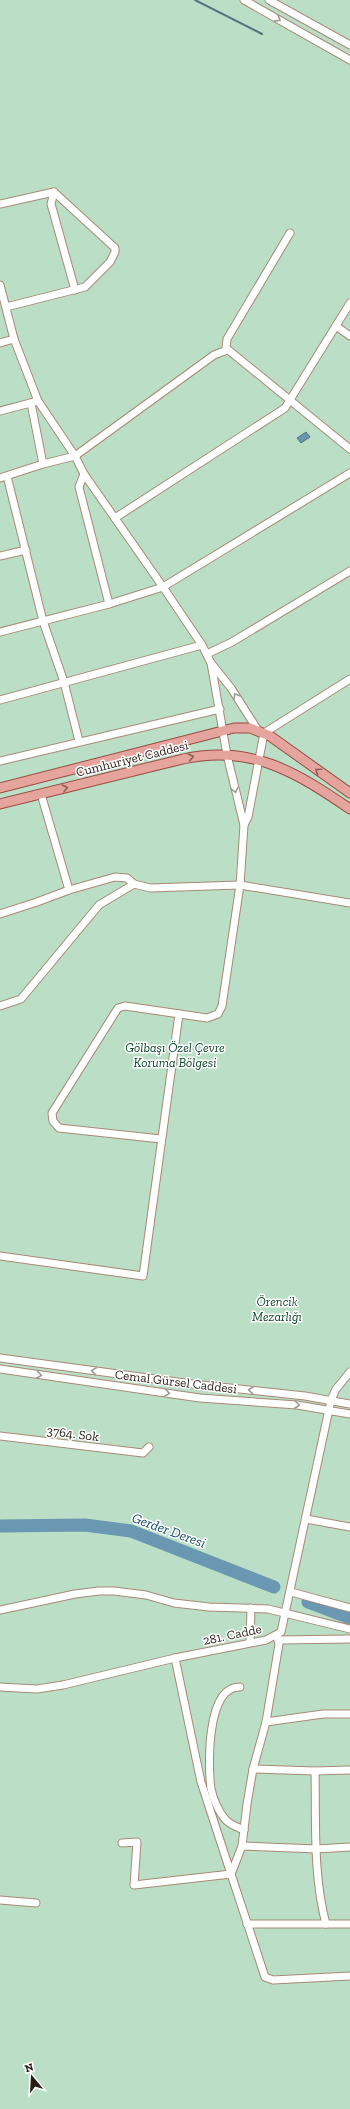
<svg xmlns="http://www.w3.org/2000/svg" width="350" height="2109" viewBox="0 0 350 2109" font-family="'Zilla Slab',serif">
  <rect width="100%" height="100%" fill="#fce7da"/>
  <rect fill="#bbdec7" x="0" y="0" width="350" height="2109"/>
  <path fill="#6a97b1" stroke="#567282" d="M306,432L310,437L301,443L297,438Z"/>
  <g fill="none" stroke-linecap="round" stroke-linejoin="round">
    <path stroke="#567282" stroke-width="2" d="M195,0L262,34"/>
    <g stroke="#6a97b1" stroke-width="13">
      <path d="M0,1526L85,1525L131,1531L274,1587"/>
      <path d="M308,1602L350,1618"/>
    </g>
    <defs>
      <g id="minor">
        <path d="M244,0L350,60"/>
        <path d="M269,0L350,45"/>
        <path d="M54,192L51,204L53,211L75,290"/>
        <path d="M0,204L54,192L115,248V252L110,262L85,287L6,307"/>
        <path d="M290,233L227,339L226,348L350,449"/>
        <path d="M0,285L14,339L38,401L75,456L84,474L163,587L202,645L211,663L231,688L257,729"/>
        <path d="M336,326L350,336"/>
        <path d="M0,343L14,339"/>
        <path d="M31,403L43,464"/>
        <path d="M0,411L34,402"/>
        <path d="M84,474L79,487L109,604"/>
        <path d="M7,476L43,621L64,682L79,741"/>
        <path d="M0,478L43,464L75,456L214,355L227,350"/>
        <path d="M115,518L285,408L350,303"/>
        <path d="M0,556L26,550"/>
        <path d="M0,632L109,604L163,587L350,473"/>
        <path d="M207,654L232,642L350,571"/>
        <path d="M0,700L202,645"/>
        <path d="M0,761L220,709"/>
        <path d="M41,794L69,890"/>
        <path d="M244,825L248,817L264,733L350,679"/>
        <path d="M0,914L37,902L69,890L115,877L127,878L134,884L150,888L240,885L350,903"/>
        <path d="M0,1006L21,999L99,905L134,884"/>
        <path d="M161,1139L59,1128L53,1121L52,1113L118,1008L125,1006L207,1018L218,1014L222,1006L240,885L244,825L227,755L211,663"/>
        <path d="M0,1256L143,1276L179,1014"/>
        <path d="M0,1358L192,1384L305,1396L350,1404"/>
        <path d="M0,1369L200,1398L297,1405L350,1414"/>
        <path d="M0,1436L143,1453L149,1447"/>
        <path d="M306,1519L350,1527"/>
        <path d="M291,1592L350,1608"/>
        <path d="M0,1610L75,1594L99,1591H114L146,1595L174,1603L209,1607L268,1609L350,1629"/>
        <path d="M277,1635L279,1644L266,1722L253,1769L247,1804L242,1846L231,1874L265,1977L273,1980L350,1976"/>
        <path d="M278,1640L350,1639"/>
        <path d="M250,1642L251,1608"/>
        <path d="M0,1687L37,1689L63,1685L175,1658L266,1640L281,1632L331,1400L336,1389L350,1372"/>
        <path d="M240,1687C206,1686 208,1767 211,1789C213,1799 219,1812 225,1819C230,1825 237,1827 244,1830"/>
        <path d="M266,1722L323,1714H350"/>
        <path d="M253,1769L315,1771L350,1770"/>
        <path d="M315,1771C316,1822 313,1876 326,1924"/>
        <path d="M122,1843L137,1842L134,1885L231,1874L201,1782L175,1658"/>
        <path d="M242,1846L317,1849L350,1847"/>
        <path d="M0,1900L36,1903"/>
        <path d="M247,1924H350"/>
      </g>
      <g id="major">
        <path d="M0,788L234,728H250L270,736L350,793"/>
        <path d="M0,804L183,759C251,744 296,772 350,809"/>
      </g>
    </defs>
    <use href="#minor" stroke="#a88975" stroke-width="9"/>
    <use href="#major" stroke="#984d42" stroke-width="11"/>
    <use href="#minor" stroke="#fff" stroke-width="7"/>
    <use href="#major" stroke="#e5a49d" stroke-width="9"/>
  </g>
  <defs><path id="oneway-chevron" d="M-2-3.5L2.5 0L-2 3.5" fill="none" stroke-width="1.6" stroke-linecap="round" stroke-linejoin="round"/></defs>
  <g stroke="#9e9995">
    <use href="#oneway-chevron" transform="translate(278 19) rotate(29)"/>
    <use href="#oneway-chevron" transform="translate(236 696) rotate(-121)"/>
    <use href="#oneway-chevron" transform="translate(235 790) rotate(77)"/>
    <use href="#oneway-chevron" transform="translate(94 1371) rotate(-172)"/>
    <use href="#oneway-chevron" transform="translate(39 1375) rotate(8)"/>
    <use href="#oneway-chevron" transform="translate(251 1390) rotate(-174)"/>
    <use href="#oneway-chevron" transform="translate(167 1393) rotate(8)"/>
    <use href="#oneway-chevron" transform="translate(297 1405) rotate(7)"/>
  </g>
  <g stroke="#866058">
    <use href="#oneway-chevron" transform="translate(191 757) rotate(-12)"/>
    <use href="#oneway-chevron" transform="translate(318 771) rotate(-145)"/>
    <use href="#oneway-chevron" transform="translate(65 788) rotate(-14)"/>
  </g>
  <g text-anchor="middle" stroke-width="3" stroke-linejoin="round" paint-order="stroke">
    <g font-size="13" fill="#281c14" stroke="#fff">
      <text transform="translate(132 758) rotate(-14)" y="5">Cumhuriyet Caddesi</text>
      <text transform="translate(176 1381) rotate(7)" y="5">Cemal Gürsel Caddesi</text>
      <text transform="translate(73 1433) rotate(7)" y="5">3764. Sok</text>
      <text transform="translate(232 1634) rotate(-12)" y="5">281. Cadde</text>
    </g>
    <g font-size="13" font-style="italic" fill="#0d452a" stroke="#fff">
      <text x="175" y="1052">Gölbaşı Özel Çevre<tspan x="175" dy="15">Koruma Bölgesi</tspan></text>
      <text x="277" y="1306">Örencik<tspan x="277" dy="15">Mezarlığı</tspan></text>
    </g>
    <g font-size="14" font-style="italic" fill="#104b66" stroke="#fff">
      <text transform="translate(169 1530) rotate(20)" y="5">Gerder Deresi</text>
    </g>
  </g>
  <g transform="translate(32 2077) rotate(342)" stroke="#ffffff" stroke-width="3" paint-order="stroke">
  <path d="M0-3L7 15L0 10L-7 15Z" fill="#281c14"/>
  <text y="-6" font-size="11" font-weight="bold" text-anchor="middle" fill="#281c14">N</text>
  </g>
</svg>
